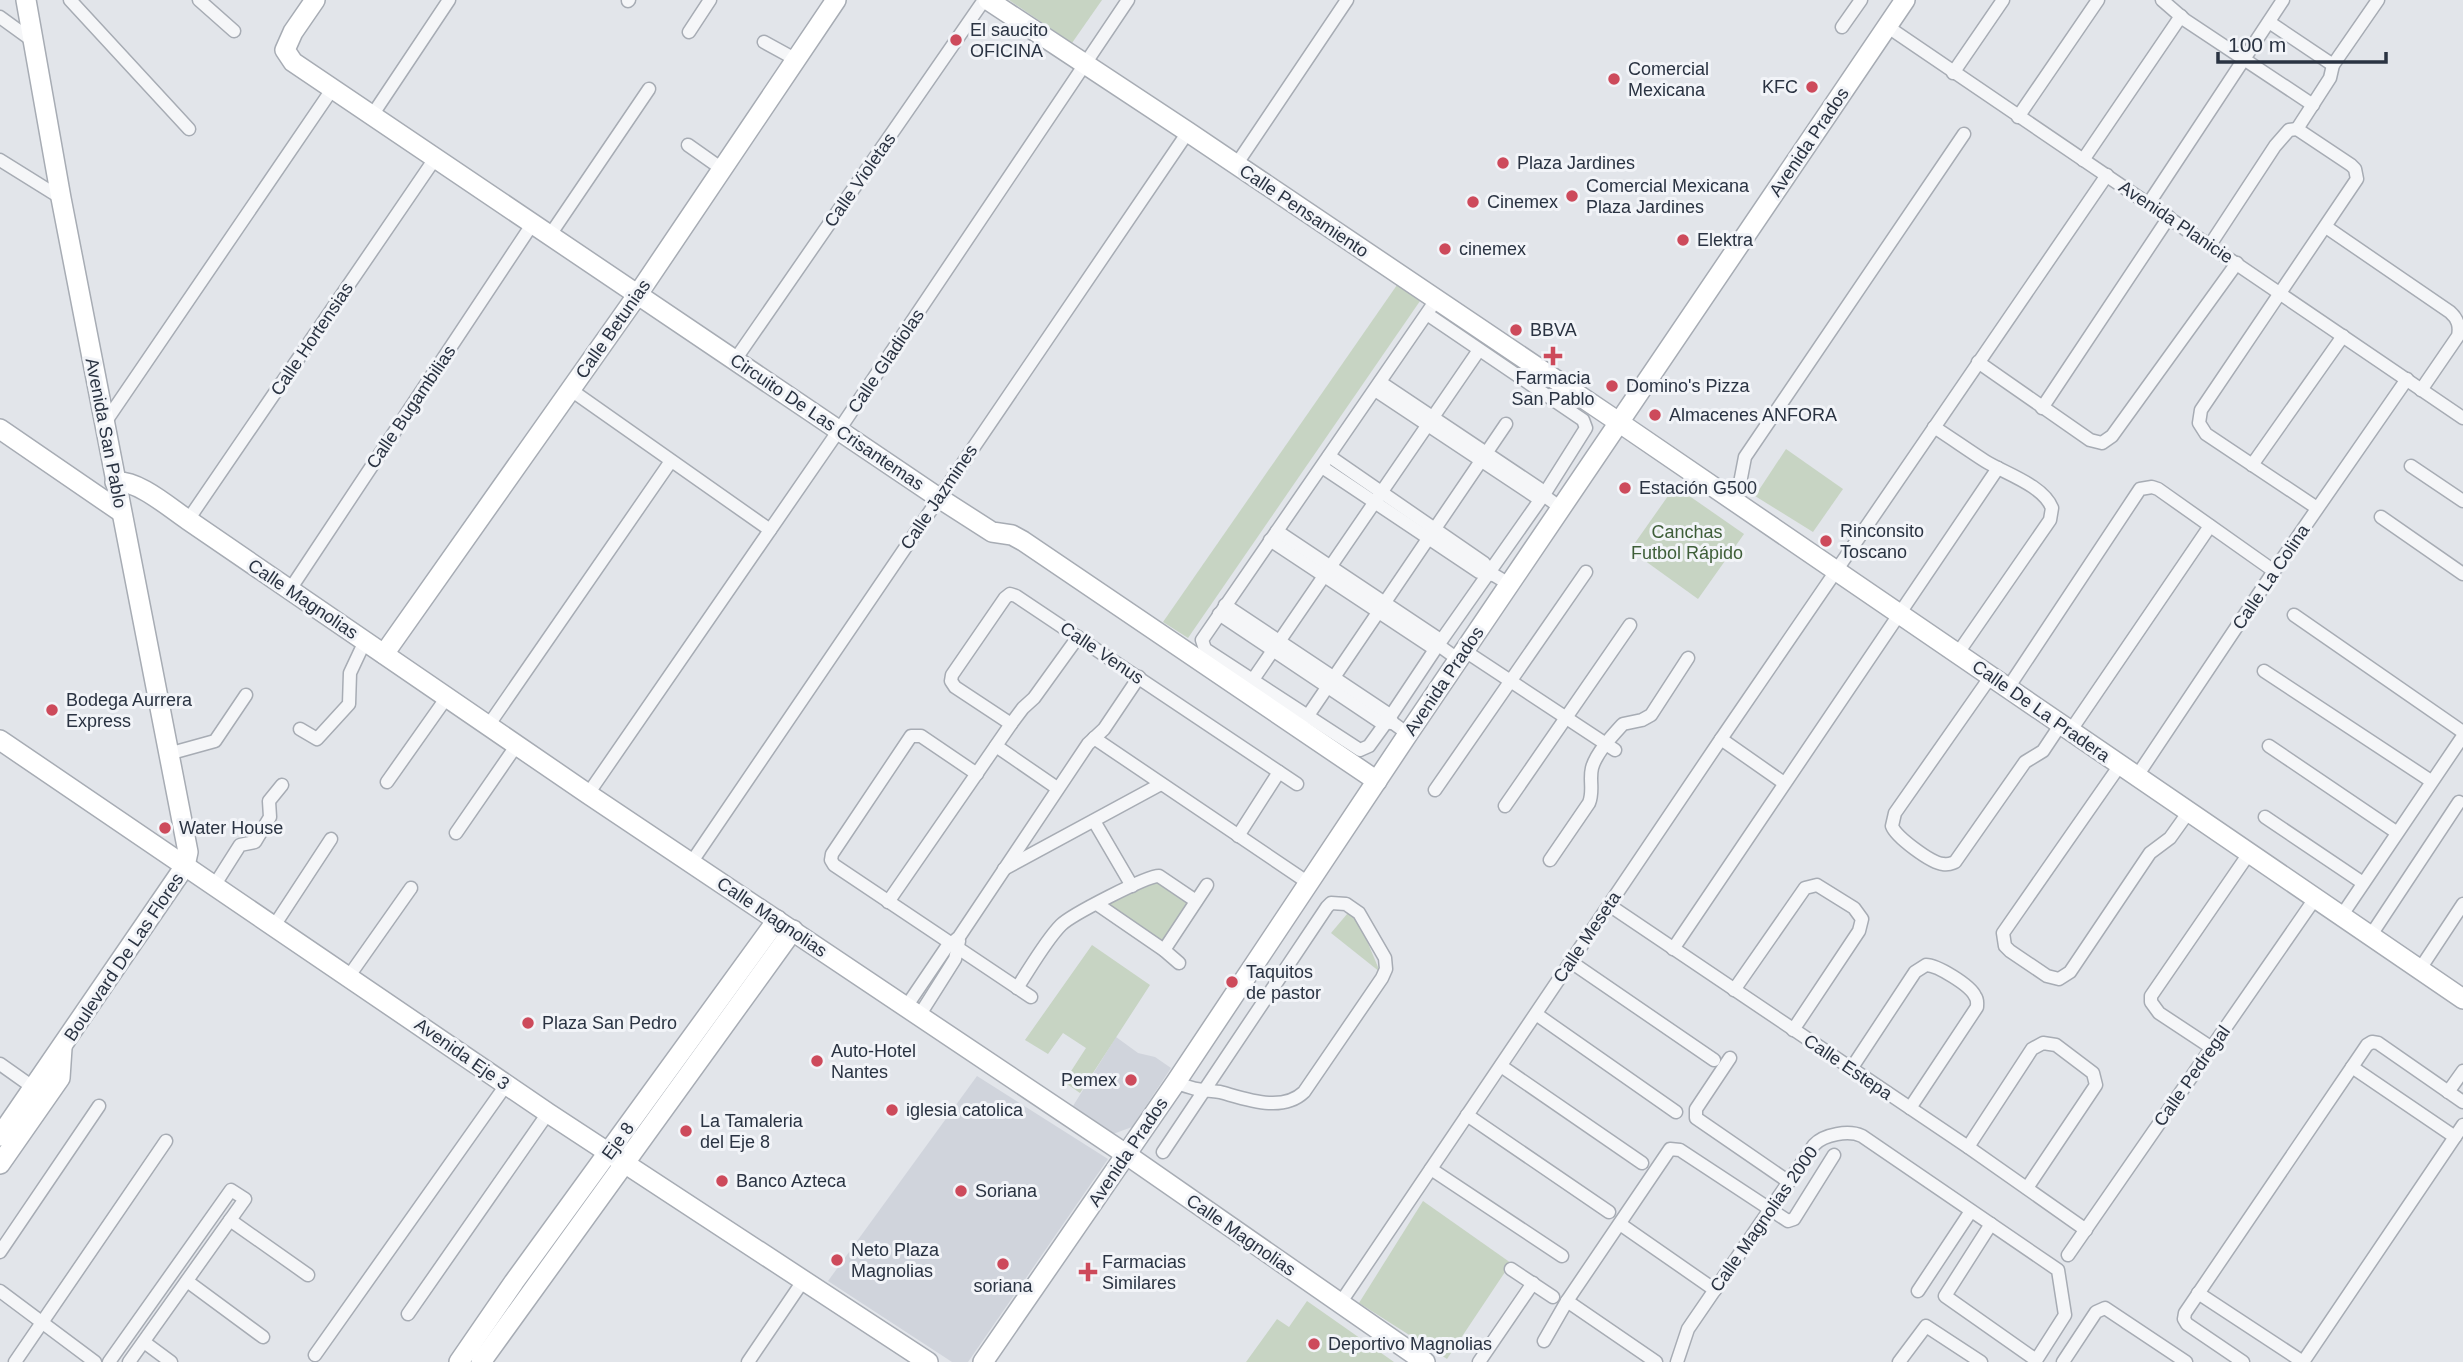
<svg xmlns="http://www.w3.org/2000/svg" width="2463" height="1362" viewBox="0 0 2463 1362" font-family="Arial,sans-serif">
  <rect width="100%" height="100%" fill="#e2e5ea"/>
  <g fill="#d0d4dc">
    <path d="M1116,1037L1138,1053L1155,1057L1171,1068L1132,1127L1113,1134L1073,1106Z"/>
    <path d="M977,1076L1108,1159L968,1362H952L828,1281Z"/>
  </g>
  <g fill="#c7d4c3">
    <path d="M1009,0H1102L1072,43Z"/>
    <path d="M1397,285L1420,301L1188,638L1163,622Z"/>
    <path d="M1786,449L1843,489L1813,532L1755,496Z"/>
    <path d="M1675,486L1744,534L1698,599L1630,550Z"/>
    <path d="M1156,869L1196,896L1164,948L1098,910Z"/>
    <path d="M1353,907L1380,972L1331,933Z"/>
    <path d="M1092,945L1150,985L1080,1093L1064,1082L1086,1048L1063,1033L1048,1054L1025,1040Z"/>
    <path d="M1423,1201L1511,1263L1447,1359L1359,1303Z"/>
    <path d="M1307,1301L1394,1362H1246L1277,1319L1289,1327Z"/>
  </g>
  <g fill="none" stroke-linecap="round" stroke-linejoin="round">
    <defs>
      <g id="street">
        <path d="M70,0L189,129"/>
        <path d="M199,0L234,31"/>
        <path d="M2162,0L2185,20L2313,105"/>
        <path d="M628,1L629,0"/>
        <path d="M0,17L33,41"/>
        <path d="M2269,22L2333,65"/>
        <path d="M1842,27L1861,0"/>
        <path d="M1888,27L2463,418"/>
        <path d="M689,32L710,0"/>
        <path d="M764,42L795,59"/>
        <path d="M1953,73L2003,0"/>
        <path d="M373,114L449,0"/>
        <path d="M2018,117L2098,0"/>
        <path d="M2297,129L2351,165L2355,169L2357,179L2201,410L2199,423L2206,434L2317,508"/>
        <path d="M2297,129L2330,78L2333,65L2378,0"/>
        <path d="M688,145L722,169"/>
        <path d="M0,160L61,198"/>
        <path d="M2083,160L2181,16"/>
        <path d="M1236,165L1347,0"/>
        <path d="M2149,203L2283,0"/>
        <path d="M2326,227L2450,312C2458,319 2460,326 2458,336L2421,390"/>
        <path d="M550,235L649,89"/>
        <path d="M2210,245L2275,146L2289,130L2297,129"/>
        <path d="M1427,314L1583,420L1586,428L1545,493L1436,648L1390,717L1369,746L1360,750L1205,649L1202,640L1436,300"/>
        <path d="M735,360L984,0"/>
        <path d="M1978,362L2090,440L2102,443L2112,436L2237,263"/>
        <path d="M1380,382L1540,489L1546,497L1561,508"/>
        <path d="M571,390L770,530"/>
        <path d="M1375,390L1536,497H1546"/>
        <path d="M2042,408L2169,217"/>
        <path d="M104,424L333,88"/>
        <path d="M1934,427C1951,438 1968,450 1985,461C2004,473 2043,485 2052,508L2050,520L1958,653"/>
        <path d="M1329,456L1484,563L1494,575L1509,584"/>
        <path d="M2252,465L2343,336"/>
        <path d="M2411,466L2463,501"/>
        <path d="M1322,467L1479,572L1493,575"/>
        <path d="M1730,499L1740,483L1745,457L1964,134"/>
        <path d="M2381,517L2463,574"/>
        <path d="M188,520L436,157"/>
        <path d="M1277,531L1436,637L1441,647L1459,660"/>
        <path d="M1270,540L1430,646L1441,647"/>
        <path d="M289,591L533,223"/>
        <path d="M1225,605L1387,713L1393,723L1408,734"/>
        <path d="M1219,614L1380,722L1392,723"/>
        <path d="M2294,615L2463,732"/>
        <path d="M1465,651L1615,750"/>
        <path d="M2264,671L2431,781"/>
        <path d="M1991,676L1895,813L1892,826C1896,837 1931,863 1943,864C1949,865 1950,864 1955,862L2025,762L2043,751L2061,724"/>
        <path d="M1252,681L1479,350"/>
        <path d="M2008,688L2140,489L2152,487L2158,489L2274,571"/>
        <path d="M1307,717L1506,424"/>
        <path d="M1011,724L955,687L951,681L952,675L1005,598L1010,594L1016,596L1297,784"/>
        <path d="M488,726L671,461"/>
        <path d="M300,729L317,739L349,704L350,673L365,641"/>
        <path d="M2071,730L2210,526"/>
        <path d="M1094,738L1310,884"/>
        <path d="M1721,739L1784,783"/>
        <path d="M996,746L1057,788"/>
        <path d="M2269,746L2396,832"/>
        <path d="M168,754L215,741L246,695"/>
        <path d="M2120,765L2003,933L2005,946L2010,951L2047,976L2059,979L2070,972L2150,853L2170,838L2190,810"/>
        <path d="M977,774L921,736H911L832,854L831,860L834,865L1031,997"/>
        <path d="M2137,776L2274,571L2407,379"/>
        <path d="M387,782L447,697"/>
        <path d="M1435,790L1586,572"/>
        <path d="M588,794L839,430L1128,0"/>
        <path d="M1505,806L1630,625"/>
        <path d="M2265,817L2363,883"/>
        <path d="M1094,821L1132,886"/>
        <path d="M456,833L516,746"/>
        <path d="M1238,836L1279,772"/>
        <path d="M1550,860L1589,803C1594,791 1589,780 1592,768C1596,753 1612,736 1623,724L1642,720L1651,715L1688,658"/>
        <path d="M691,863L1188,132"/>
        <path d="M1004,869L1161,784"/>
        <path d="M214,886L240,845L255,842L270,817L269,801L282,785"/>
        <path d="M888,902L1011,724L1023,708L1034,698L1078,637"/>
        <path d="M1097,904L1164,950L1179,963"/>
        <path d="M1609,905L1968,1147L2086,1230"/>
        <path d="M2342,915L2463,736"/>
        <path d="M274,926L331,839"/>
        <path d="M2371,935L2459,802"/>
        <path d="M1673,949L1998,468"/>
        <path d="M1164,950L1207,885"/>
        <path d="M1571,962L1714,1060"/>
        <path d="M2420,969L2463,904"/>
        <path d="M349,976L411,888"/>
        <path d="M1017,988C1029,970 1046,940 1061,925C1071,915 1146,876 1159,876L1196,901"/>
        <path d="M1734,990L1805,888L1817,885L1854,908L1862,919L1859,931L1793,1030"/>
        <path d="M906,1007L946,948L959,937L1088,744L1104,729L1139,677"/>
        <path d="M1536,1014L1676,1112"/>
        <path d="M919,1016L955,959L959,941"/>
        <path d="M2212,1048L2159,1013L2151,1002V996L2250,852"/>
        <path d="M1730,1058L1696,1109V1118L1789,1182"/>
        <path d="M0,1064L34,1088"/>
        <path d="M1501,1066L1642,1163"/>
        <path d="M2352,1067L2455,1137"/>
        <path d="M1851,1069L1915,972L1926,965C1937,965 1970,985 1975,996C1978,1000 1977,1002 1977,1007L1910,1108"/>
        <path d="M2448,1092L2463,1071"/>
        <path d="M1467,1115L1609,1212"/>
        <path d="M1968,1147L2032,1049L2043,1043L2056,1045L2093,1073L2096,1085L2027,1188"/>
        <path d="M1163,1152L1327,907L1331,903L1346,904L1359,913L1385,958L1386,969L1382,978L1304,1092C1282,1113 1246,1099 1220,1092C1204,1090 1192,1090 1176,1082"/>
        <path d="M1431,1169L1562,1256"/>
        <path d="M230,1220L308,1275"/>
        <path d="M1620,1224L1715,1290"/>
        <path d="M1991,1224L1945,1296L2036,1360"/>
        <path d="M0,1252L99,1106"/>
        <path d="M2068,1255L2316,897"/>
        <path d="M1511,1269L1553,1297"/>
        <path d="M187,1281L263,1337"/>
        <path d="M0,1291L95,1362"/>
        <path d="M1918,1291L1971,1211"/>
        <path d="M2198,1293L2303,1362"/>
        <path d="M1567,1301L1656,1362"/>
        <path d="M1339,1305L1721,739L2107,175"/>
        <path d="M408,1314L548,1113"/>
        <path d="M1544,1341L1567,1301L1670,1149L1680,1150L1788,1221L1794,1219L1834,1155"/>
        <path d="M144,1342L171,1362"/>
        <path d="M315,1355L506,1085"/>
        <path d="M15,1362L166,1141"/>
        <path d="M109,1362L231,1190L245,1199L129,1362"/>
        <path d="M748,1362L803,1281"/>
        <path d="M1479,1362L1533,1283"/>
        <path d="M1677,1362L1688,1329L1814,1145C1824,1134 1849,1130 1862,1136L2058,1270L2065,1315L2035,1362"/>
        <path d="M1899,1362L1926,1326L1981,1362"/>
        <path d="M2063,1362L2096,1312L2105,1308L2186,1362"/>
        <path d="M2243,1362L2187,1324L2184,1319L2185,1313L2367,1045L2372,1042L2378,1043L2463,1102"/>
        <path d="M2303,1362L2463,1125"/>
      </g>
      <g id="secondary">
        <path d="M315,0L293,32L285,50L293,62L939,498L992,532L1012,535L1023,541L1377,781"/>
        <path d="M988,0L1188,132L1620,423L2463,999"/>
        <path d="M0,429L121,512"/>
        <path d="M115,482C137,479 170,508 188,520L588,794L1127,1155L1425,1362"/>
        <path d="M384,654L638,294L836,0"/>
        <path d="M0,740L548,1113L928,1362"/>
        <path d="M0,1136L185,866L188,852L61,198L26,0"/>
        <path d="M0,1164L60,1078L62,1048"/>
        <path d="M459,1362L514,1282L777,920"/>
        <path d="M481,1362L793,930"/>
        <path d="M983,1362L1176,1082L1408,734L1905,0"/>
      </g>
    </defs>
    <use href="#street" stroke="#a7acb4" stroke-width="15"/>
    <use href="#secondary" stroke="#a7acb4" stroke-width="22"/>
    <use href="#street" stroke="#f5f6f8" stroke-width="12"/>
    <use href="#secondary" stroke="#fff" stroke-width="19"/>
  </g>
  <g fill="#cd4a5b" stroke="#f2f4f8" stroke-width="2.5">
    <circle cx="956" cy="40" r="7"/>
    <circle cx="1614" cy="79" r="7"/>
    <circle cx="1812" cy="87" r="7"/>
    <circle cx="1503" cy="163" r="7"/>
    <circle cx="1572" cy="196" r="7"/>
    <circle cx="1473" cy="202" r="7"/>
    <circle cx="1683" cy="240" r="7"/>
    <circle cx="1445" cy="249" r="7"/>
    <circle cx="1516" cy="330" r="7"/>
    <path d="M1549.5 345.5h7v7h7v7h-7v7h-7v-7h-7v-7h7z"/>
    <circle cx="1612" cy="386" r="7"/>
    <circle cx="1655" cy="415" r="7"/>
    <circle cx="1625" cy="488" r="7"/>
    <circle cx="1826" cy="541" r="7"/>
    <circle cx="52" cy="710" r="7"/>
    <circle cx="165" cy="828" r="7"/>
    <circle cx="1232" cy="982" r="7"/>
    <circle cx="528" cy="1023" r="7"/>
    <circle cx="817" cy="1061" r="7"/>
    <circle cx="1131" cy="1080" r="7"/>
    <circle cx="892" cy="1110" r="7"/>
    <circle cx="686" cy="1131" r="7"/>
    <circle cx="722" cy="1181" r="7"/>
    <circle cx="961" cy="1191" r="7"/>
    <circle cx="837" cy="1260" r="7"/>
    <circle cx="1003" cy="1264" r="7"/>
    <path d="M1084.5 1261.5h7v7h7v7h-7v7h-7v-7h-7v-7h7z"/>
    <circle cx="1314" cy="1344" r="7"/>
  </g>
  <g text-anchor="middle" stroke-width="6" stroke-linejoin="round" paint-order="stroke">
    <g font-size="18" fill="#2a3342" stroke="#f2f4f8" text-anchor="start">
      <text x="970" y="36">El saucito<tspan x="970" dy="21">OFICINA</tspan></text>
      <text x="1628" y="75">Comercial<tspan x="1628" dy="21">Mexicana</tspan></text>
      <text x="1798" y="93" text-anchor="end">KFC</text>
      <text x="1517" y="169">Plaza Jardines</text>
      <text x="1586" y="192">Comercial Mexicana<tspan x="1586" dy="21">Plaza Jardines</tspan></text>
      <text x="1487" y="208">Cinemex</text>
      <text x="1697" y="246">Elektra</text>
      <text x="1459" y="255">cinemex</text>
      <text x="1530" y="336">BBVA</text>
      <text x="1553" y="384" text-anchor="middle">Farmacia<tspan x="1553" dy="21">San Pablo</tspan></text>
      <text x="1626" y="392">Domino's Pizza</text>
      <text x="1669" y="421">Almacenes ANFORA</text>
      <text x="1639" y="494">Estación G500</text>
      <text x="1840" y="537">Rinconsito<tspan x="1840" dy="21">Toscano</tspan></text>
      <text x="66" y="706">Bodega Aurrera<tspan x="66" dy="21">Express</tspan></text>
      <text x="179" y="834">Water House</text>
      <text x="1246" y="978">Taquitos<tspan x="1246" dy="21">de pastor</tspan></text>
      <text x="542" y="1029">Plaza San Pedro</text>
      <text x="831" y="1057">Auto-Hotel<tspan x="831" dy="21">Nantes</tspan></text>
      <text x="1117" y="1086" text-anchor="end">Pemex</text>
      <text x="906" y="1116">iglesia catolica</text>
      <text x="700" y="1127">La Tamaleria<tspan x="700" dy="21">del Eje 8</tspan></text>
      <text x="736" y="1187">Banco Azteca</text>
      <text x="975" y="1197">Soriana</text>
      <text x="851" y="1256">Neto Plaza<tspan x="851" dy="21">Magnolias</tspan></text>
      <text x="1102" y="1268">Farmacias<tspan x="1102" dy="21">Similares</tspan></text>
      <text x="1003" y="1292" text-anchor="middle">soriana</text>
      <text x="1328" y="1350">Deportivo Magnolias</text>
    </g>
    <g font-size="18" fill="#2a3342" stroke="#f2f4f8">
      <text transform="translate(1809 142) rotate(-56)" y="6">Avenida Prados</text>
      <text transform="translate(860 180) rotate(-55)" y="6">Calle Violetas</text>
      <text transform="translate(1304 211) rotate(34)" y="6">Calle Pensamiento</text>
      <text transform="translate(2176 222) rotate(34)" y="6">Avenida Planicie</text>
      <text transform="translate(613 329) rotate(-55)" y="6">Calle Betunias</text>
      <text transform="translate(312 339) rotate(-56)" y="6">Calle Hortensias</text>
      <text transform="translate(886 361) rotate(-56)" y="6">Calle Gladiolas</text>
      <text transform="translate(411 407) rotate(-56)" y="6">Calle Bugambilias</text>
      <text transform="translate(827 422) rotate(34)" y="6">Circuito De Las Crisantemas</text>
      <text transform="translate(106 433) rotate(79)" y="6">Avenida San Pablo</text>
      <text transform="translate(939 497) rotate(-56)" y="6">Calle Jazmines</text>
      <text transform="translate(2271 577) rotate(-56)" y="6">Calle La Colina</text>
      <text transform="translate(303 599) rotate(34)" y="6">Calle Magnolias</text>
      <text transform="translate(1102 653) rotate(34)" y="6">Calle Venus</text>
      <text transform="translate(1444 681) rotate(-56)" y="6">Avenida Prados</text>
      <text transform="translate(2041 711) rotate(35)" y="6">Calle De La Pradera</text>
      <text transform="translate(772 917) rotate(34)" y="6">Calle Magnolias</text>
      <text transform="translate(1587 937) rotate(-56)" y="6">Calle Meseta</text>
      <text transform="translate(124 957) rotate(-56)" y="6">Boulevard De Las Flores</text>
      <text transform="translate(462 1054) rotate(35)" y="6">Avenida Eje 3</text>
      <text transform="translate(1848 1067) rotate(34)" y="6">Calle Estepa</text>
      <text transform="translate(2192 1076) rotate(-55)" y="6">Calle Pedregal</text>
      <text transform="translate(618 1141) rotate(-54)" y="6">Eje 8</text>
      <text transform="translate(1128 1152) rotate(-56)" y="6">Avenida Prados</text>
      <text transform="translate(1764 1219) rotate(-55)" y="6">Calle Magnolias 2000</text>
      <text transform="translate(1241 1235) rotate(35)" y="6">Calle Magnolias</text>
    </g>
    <g font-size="18" fill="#3e5e38" stroke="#f2f4f8">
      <text x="1687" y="538">Canchas<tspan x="1687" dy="21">Futbol Rápido</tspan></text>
    </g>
  </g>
  <path d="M2218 52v10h168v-10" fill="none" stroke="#2a3342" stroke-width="3.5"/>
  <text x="2228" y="52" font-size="21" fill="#2a3342" stroke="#f2f4f8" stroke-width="5" paint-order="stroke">100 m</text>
</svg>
